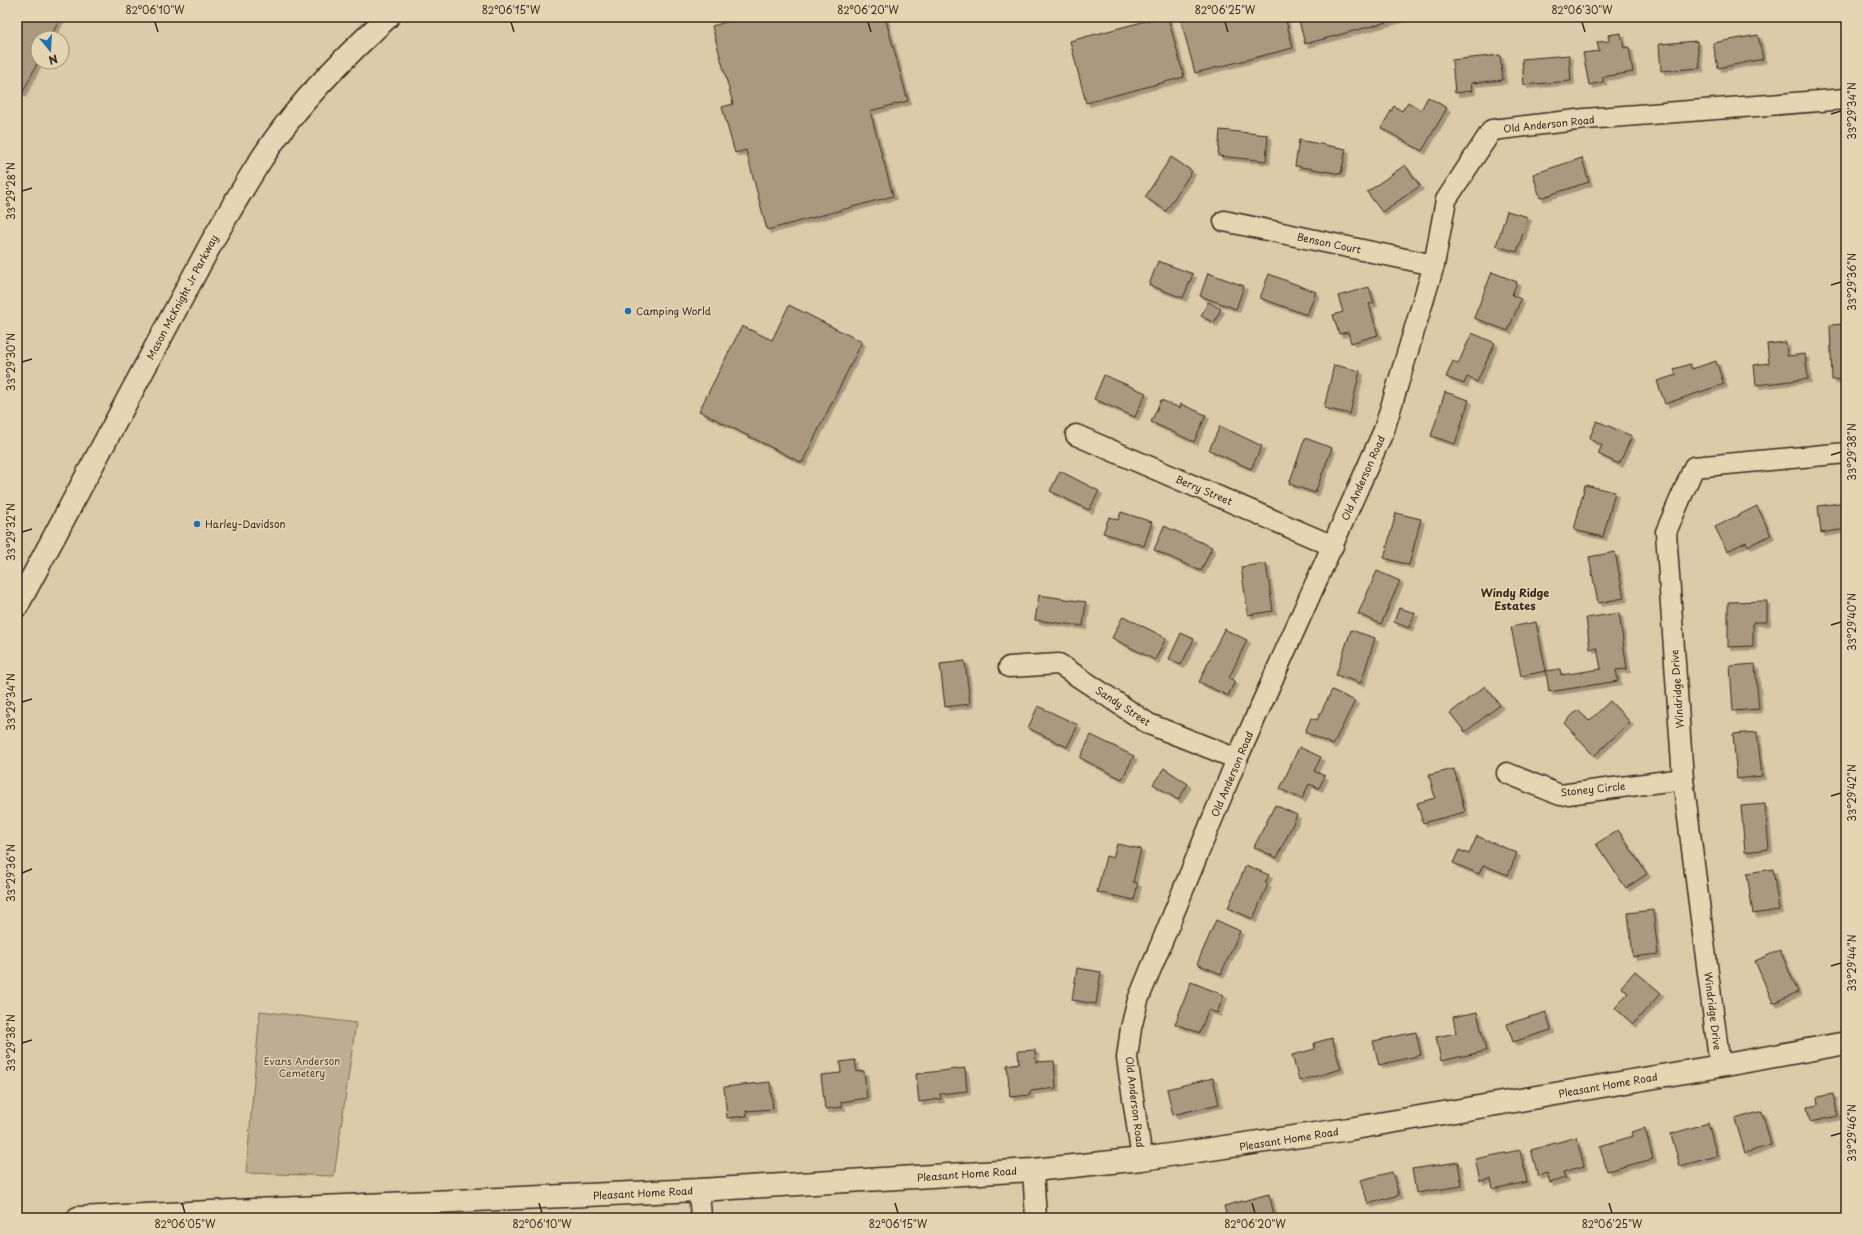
<svg xmlns="http://www.w3.org/2000/svg" width="1863" height="1235" viewBox="0 0 1863 1235" font-family="'Playpen Sans',sans-serif">
  <defs>
    <filter id="shadow"><feDropShadow dx="3.5" dy="3.5" stdDeviation="0" flood-color="#0004"/></filter>
  </defs>
  <rect width="100%" height="100%" fill="#dccba9"/>
  <filter id="ink" filterUnits="userSpaceOnUse"><feTurbulence type="fractalNoise" baseFrequency=".025" numOctaves="2"/><feDisplacementMap in="SourceGraphic" scale="8" xChannelSelector="R" yChannelSelector="G"/><feConvolveMatrix kernelMatrix="1 2 1 2 8 2 1 2 1" color-interpolation-filters="sRGB"/></filter>
  <g filter="url(#ink)">
    <path fill="#bead90" stroke="#7c6c57" d="M260,1011L356,1023L334,1176L246,1173Z"/>
    <g fill="#aa997e" stroke="#3b2a1e" filter="url(#shadow)">
      <path d="M17,17H61L50,38H38V62L22,94L17,91Z"/>
      <path d="M744,17H885L908,101L870,111L893,196L767,230L746,150L735,153L722,107L733,104L712,26Z"/>
      <path d="M1161,17H1168L1184,77L1086,103L1070,41Z"/>
      <path d="M1180,17H1285L1293,48L1195,73Z"/>
      <path d="M1298,17H1402V18L1305,44Z"/>
      <path d="M1842,17H1846V35L1845,36Z"/>
      <path d="M1621,33L1624,48L1629,47L1633,72L1603,77V82L1589,85L1583,53L1599,51L1597,42L1609,41L1608,35Z"/>
      <path d="M1758,35L1763,59L1718,68L1713,43Z"/>
      <path d="M1697,41L1700,68L1661,71L1659,44Z"/>
      <path d="M1500,55L1503,80L1471,83L1472,91L1455,93L1452,60Z"/>
      <path d="M1569,55L1571,81L1524,85L1522,59Z"/>
      <path d="M1428,97L1447,108L1422,151L1381,128L1394,106L1402,111L1408,102L1421,110Z"/>
      <path d="M1220,130L1268,135L1266,161L1218,156Z"/>
      <path d="M1299,140L1346,149L1341,174L1295,166Z"/>
      <path d="M1171,157L1192,171L1166,211L1145,197Z"/>
      <path d="M1582,158L1589,182L1540,198L1533,174Z"/>
      <path d="M1405,165L1420,186L1382,212L1367,192Z"/>
      <path d="M1507,211L1528,217L1517,252L1496,246Z"/>
      <path d="M1158,261L1193,274L1183,298L1149,285Z"/>
      <path d="M1492,272L1517,282L1512,295L1521,299L1508,331L1474,318Z"/>
      <path d="M1208,273L1244,286L1236,309L1200,296Z"/>
      <path d="M1269,274L1316,292L1307,315L1260,298Z"/>
      <path d="M1369,287L1374,303L1369,304L1378,335L1351,343L1348,332L1339,334L1333,315L1343,312L1338,296Z"/>
      <path d="M1208,302L1221,309L1214,323L1201,316Z"/>
      <path d="M789,305L862,342L802,463L699,411L742,326L772,340Z"/>
      <path d="M1846,324V379L1832,380L1830,325Z"/>
      <path d="M1472,333L1495,343L1477,382L1467,377L1464,384L1446,377L1453,361L1458,364Z"/>
      <path d="M1786,342L1787,356L1805,354L1808,379L1756,385L1754,365L1769,363L1767,344Z"/>
      <path d="M1716,361L1724,384L1665,404L1657,381L1676,375L1674,369L1690,364L1692,369Z"/>
      <path d="M1334,365L1360,371L1350,414L1324,408Z"/>
      <path d="M1104,375L1146,393L1135,417L1094,399Z"/>
      <path d="M1445,392L1469,400L1455,444L1431,436Z"/>
      <path d="M1161,400L1180,408L1181,404L1206,415L1194,442L1151,422Z"/>
      <path d="M1597,421L1632,436L1619,464L1598,454L1602,445L1589,439Z"/>
      <path d="M1220,426L1262,446L1251,469L1209,450Z"/>
      <path d="M1305,438L1332,448L1315,493L1289,484Z"/>
      <path d="M1060,471L1099,491L1089,510L1050,491Z"/>
      <path d="M1585,485L1615,492L1603,537L1574,530Z"/>
      <path d="M1846,502V529L1821,533L1818,506Z"/>
      <path d="M1757,506L1771,535L1748,546L1746,542L1727,551L1715,527Z"/>
      <path d="M1121,512L1152,522L1144,546L1103,533L1109,517L1118,520Z"/>
      <path d="M1396,513L1421,519L1409,565L1384,558Z"/>
      <path d="M1164,526L1212,547L1201,571L1154,550Z"/>
      <path d="M1615,552L1624,598L1598,603L1589,557Z"/>
      <path d="M1266,563L1273,611L1248,615L1241,567Z"/>
      <path d="M1377,571L1400,581L1381,624L1358,614Z"/>
      <path d="M1039,595L1086,602L1083,626L1035,620Z"/>
      <path d="M1767,601V622H1753V646L1728,647V602Z"/>
      <path d="M1399,608L1415,613L1409,628L1394,622Z"/>
      <path d="M1619,613L1627,669L1616,670L1618,681L1549,692L1546,671L1560,669L1561,675L1601,669L1597,648L1590,649L1586,618Z"/>
      <path d="M1123,616L1166,638L1155,660L1112,638Z"/>
      <path d="M1536,622L1546,671L1521,676L1511,627Z"/>
      <path d="M1224,629L1247,640L1229,678L1235,681L1228,696L1199,682Z"/>
      <path d="M1351,630L1375,638L1361,683L1336,675Z"/>
      <path d="M1181,633L1194,639L1181,665L1169,659Z"/>
      <path d="M965,661L970,704L945,707L940,664Z"/>
      <path d="M1755,664L1759,709L1733,711L1730,666Z"/>
      <path d="M1485,686L1500,705L1465,732L1450,713Z"/>
      <path d="M1332,690L1355,701L1333,745L1305,732L1311,718L1317,720Z"/>
      <path d="M1610,701L1630,722L1594,756L1564,723L1578,710L1589,721Z"/>
      <path d="M1038,706L1078,725L1067,747L1028,728Z"/>
      <path d="M1757,732L1762,776L1737,779L1733,734Z"/>
      <path d="M1091,735L1134,756L1122,779L1080,758Z"/>
      <path d="M1299,747L1321,757L1314,771L1325,776L1319,788L1309,784L1302,799L1280,789Z"/>
      <path d="M1164,768L1188,784L1178,800L1153,784Z"/>
      <path d="M1454,769L1465,812L1423,823L1417,803L1435,798L1429,775Z"/>
      <path d="M1765,804L1769,849L1745,852L1741,806Z"/>
      <path d="M1275,805L1297,815L1277,858L1254,847Z"/>
      <path d="M1618,830L1647,874L1626,888L1596,844Z"/>
      <path d="M1477,836L1517,853L1508,875L1483,865L1479,874L1453,863L1459,850L1469,854Z"/>
      <path d="M1117,844L1141,849L1133,882L1138,883L1134,900L1097,892L1106,856L1113,858Z"/>
      <path d="M1246,865L1269,875L1265,883L1268,884L1253,919L1228,908Z"/>
      <path d="M1773,869L1779,910L1753,914L1747,873Z"/>
      <path d="M1653,910L1658,954L1633,957L1628,913Z"/>
      <path d="M1216,920L1240,931L1221,974L1197,964Z"/>
      <path d="M1780,950L1798,992L1773,1003L1755,961Z"/>
      <path d="M1077,968L1101,972L1096,1004L1072,1000Z"/>
      <path d="M1635,971L1661,993L1633,1024L1615,1008L1628,993L1621,987Z"/>
      <path d="M1191,982L1224,995L1217,1013L1208,1010L1200,1033L1175,1024Z"/>
      <path d="M1477,1012L1486,1051L1441,1061L1436,1037L1456,1033L1453,1017Z"/>
      <path d="M1546,1012L1551,1030L1513,1042L1507,1024Z"/>
      <path d="M1416,1032L1421,1055L1379,1065L1373,1041Z"/>
      <path d="M1332,1038L1341,1069L1299,1081L1292,1055L1315,1049L1314,1043Z"/>
      <path d="M1035,1050L1036,1062L1054,1061L1056,1088L1030,1091V1095L1010,1097L1007,1065L1019,1063L1018,1051Z"/>
      <path d="M855,1060L857,1072L864,1071L867,1098L841,1102L842,1107L825,1109L821,1075L841,1073L840,1062Z"/>
      <path d="M965,1068L967,1091L940,1094L941,1099L919,1102L916,1074Z"/>
      <path d="M1213,1078L1219,1104L1173,1115L1167,1089Z"/>
      <path d="M770,1082L773,1109L746,1111L747,1116L727,1118L724,1087Z"/>
      <path d="M1833,1094L1838,1116L1810,1122L1807,1107L1818,1105L1817,1097Z"/>
      <path d="M1762,1111L1771,1145L1745,1153L1735,1119Z"/>
      <path d="M1708,1123L1717,1156L1680,1166L1671,1134Z"/>
      <path d="M1645,1128L1653,1159L1607,1171L1600,1146L1633,1136L1632,1132Z"/>
      <path d="M1576,1137L1584,1166L1563,1172L1565,1178L1550,1183L1547,1173L1538,1176L1531,1150Z"/>
      <path d="M1520,1150L1527,1182L1493,1189L1491,1179L1480,1181L1475,1159Z"/>
      <path d="M1458,1162L1462,1186L1416,1193L1412,1169Z"/>
      <path d="M1392,1172L1399,1195L1368,1204L1361,1180Z"/>
      <path d="M1269,1194L1275,1218H1227L1224,1206Z"/>
    </g>
    <g fill="none" stroke-linecap="round" stroke-linejoin="round">
      <defs>
        <g id="minor">
          <path d="M1224,221L1434,265"/>
          <path d="M1076,435L1333,546"/>
          <path d="M1009,667L1059,664L1149,724L1237,759"/>
          <path d="M1507,773L1560,795L1683,779"/>
          <path d="M1720,1066L1683,779L1666,532L1694,467L1846,453"/>
          <path d="M1142,1159L1127,1058L1131,1028L1138,1000L1237,759L1384,430L1434,265L1446,200L1492,130L1585,119L1846,99"/>
          <path d="M1033,1170L1036,1218"/>
          <path d="M699,1190L701,1218"/>
        </g>
        <path id="tertiary" d="M78,1218L699,1190L1033,1170L1142,1159L1349,1129L1720,1066L1846,1043"/>
        <path id="secondary" d="M17,606L214,238C237,199 259,159 287,123C317,84 352,50 388,17"/>
      </defs>
      <use href="#minor" stroke="#3b2a1e" stroke-width="23"/>
      <use href="#tertiary" stroke="#3b2a1e" stroke-width="25"/>
      <use href="#secondary" stroke="#3b2a1e" stroke-width="25"/>
      <use href="#minor" stroke="#e6d5b2" stroke-width="20"/>
      <use href="#tertiary" stroke="#e6d5b2" stroke-width="22"/>
      <use href="#secondary" stroke="#e6d5b2" stroke-width="22"/>
    </g>
  </g>
  <path fill="none" stroke="#3b2a1e" stroke-width="1.5" d="M155,22L158,32M511,22L514,32M868,22L871,32M1225,22L1228,32M1582,22L1585,32M1831,114L1841,111M22,191L32,188M1831,285L1841,282M22,362L32,359M1831,455L1841,452M22,532L32,529M1831,625L1841,622M22,702L32,699M1831,796L1841,793M22,873L32,869M1831,966L1841,963M22,1043L32,1040M1831,1136L1841,1133M182,1203L185,1213M539,1203L542,1213M895,1203L898,1213M1252,1203L1255,1213M1609,1203L1612,1213"/>
  <g fill="#1f6fb2" stroke="#e6d5b2" stroke-width="1.5">
    <circle cx="628" cy="311" r="4"/>
    <circle cx="197" cy="524" r="4"/>
  </g>
  <g text-anchor="middle" stroke-width="3" stroke-linejoin="round" paint-order="stroke">
    <g font-size="10" fill="#3b2a1e" stroke="#e6d5b2">
      <text transform="translate(1549 124) rotate(-6)" y="4">Old Anderson Road</text>
      <text transform="translate(1329 243) rotate(12)" y="4">Benson Court</text>
      <text transform="translate(182 297) rotate(-62)" y="4">Mason McKnight Jr Parkway</text>
      <text transform="translate(1363 478) rotate(-66)" y="4">Old Anderson Road</text>
      <text transform="translate(1204 490) rotate(23)" y="4">Berry Street</text>
      <text transform="translate(1677 689) rotate(-94)" y="4">Windridge Drive</text>
      <text transform="translate(1123 706) rotate(33)" y="4">Sandy Street</text>
      <text transform="translate(1232 774) rotate(-67)" y="4">Old Anderson Road</text>
      <text transform="translate(1593 789) rotate(-6)" y="4">Stoney Circle</text>
      <text transform="translate(1713 1011) rotate(83)" y="4">Windridge Drive</text>
      <text transform="translate(1608 1085) rotate(-10)" y="4">Pleasant Home Road</text>
      <text transform="translate(1135 1102) rotate(83)" y="4">Old Anderson Road</text>
      <text transform="translate(1289 1139) rotate(-9)" y="4">Pleasant Home Road</text>
      <text transform="translate(967 1174) rotate(-4)" y="4">Pleasant Home Road</text>
      <text transform="translate(643 1193) rotate(-3)" y="4">Pleasant Home Road</text>
    </g>
    <g font-size="10" fill="#3b2a1e" stroke="#e6d5b2" text-anchor="start">
      <text x="636" y="315">Camping World</text>
      <text x="205" y="528">Harley-Davidson</text>
    </g>
    <g font-size="10" fill="#4f3e2f" stroke="#e6d5b2">
      <text x="302" y="1065">Evans Anderson<tspan x="302" dy="12">Cemetery</tspan></text>
    </g>
    <g font-size="11" font-weight="bold" fill="#3b2a1e" stroke="#e6d5b2">
      <text x="1515" y="597">Windy Ridge<tspan x="1515" dy="13">Estates</tspan></text>
    </g>
  </g>
  <rect width="1863" height="1235" fill="none" stroke="#e6d5b2" stroke-width="44"/>
  <g transform="translate(50 50) rotate(162)"><circle r="19" fill="#e6d5b2" stroke="#a29177"/>
  <path d="M0-3L7 15L0 10L-7 15Z" fill="#1f6fb2"/>
  <text y="-6" font-size="11" font-weight="bold" text-anchor="middle" fill="#3b2a1e">N</text>
  </g>
  <rect x="22" y="22" width="1819" height="1191" fill="none" stroke="#3b2a1e" stroke-width="1.5"/>
  <g font-size="10" text-anchor="middle" fill="#3b2a1e">
    <text x="155" y="14">82°06'10"W</text>
    <text x="511" y="14">82°06'15"W</text>
    <text x="868" y="14">82°06'20"W</text>
    <text x="1225" y="14">82°06'25"W</text>
    <text x="1582" y="14">82°06'30"W</text>
    <text transform="translate(1852 111) rotate(-90)" y="4">33°29'34"N</text>
    <text transform="translate(11 191) rotate(-90)" y="4">33°29'28"N</text>
    <text transform="translate(1852 282) rotate(-90)" y="4">33°29'36"N</text>
    <text transform="translate(11 362) rotate(-90)" y="4">33°29'30"N</text>
    <text transform="translate(1852 452) rotate(-90)" y="4">33°29'38"N</text>
    <text transform="translate(11 532) rotate(-90)" y="4">33°29'32"N</text>
    <text transform="translate(1852 622) rotate(-90)" y="4">33°29'40"N</text>
    <text transform="translate(11 702) rotate(-90)" y="4">33°29'34"N</text>
    <text transform="translate(1852 793) rotate(-90)" y="4">33°29'42"N</text>
    <text transform="translate(11 873) rotate(-90)" y="4">33°29'36"N</text>
    <text transform="translate(1852 963) rotate(-90)" y="4">33°29'44"N</text>
    <text transform="translate(11 1043) rotate(-90)" y="4">33°29'38"N</text>
    <text transform="translate(1852 1133) rotate(-90)" y="4">33°29'46"N</text>
    <text x="185" y="1228">82°06'05"W</text>
    <text x="542" y="1228">82°06'10"W</text>
    <text x="898" y="1228">82°06'15"W</text>
    <text x="1255" y="1228">82°06'20"W</text>
    <text x="1612" y="1228">82°06'25"W</text>
  </g>
</svg>
